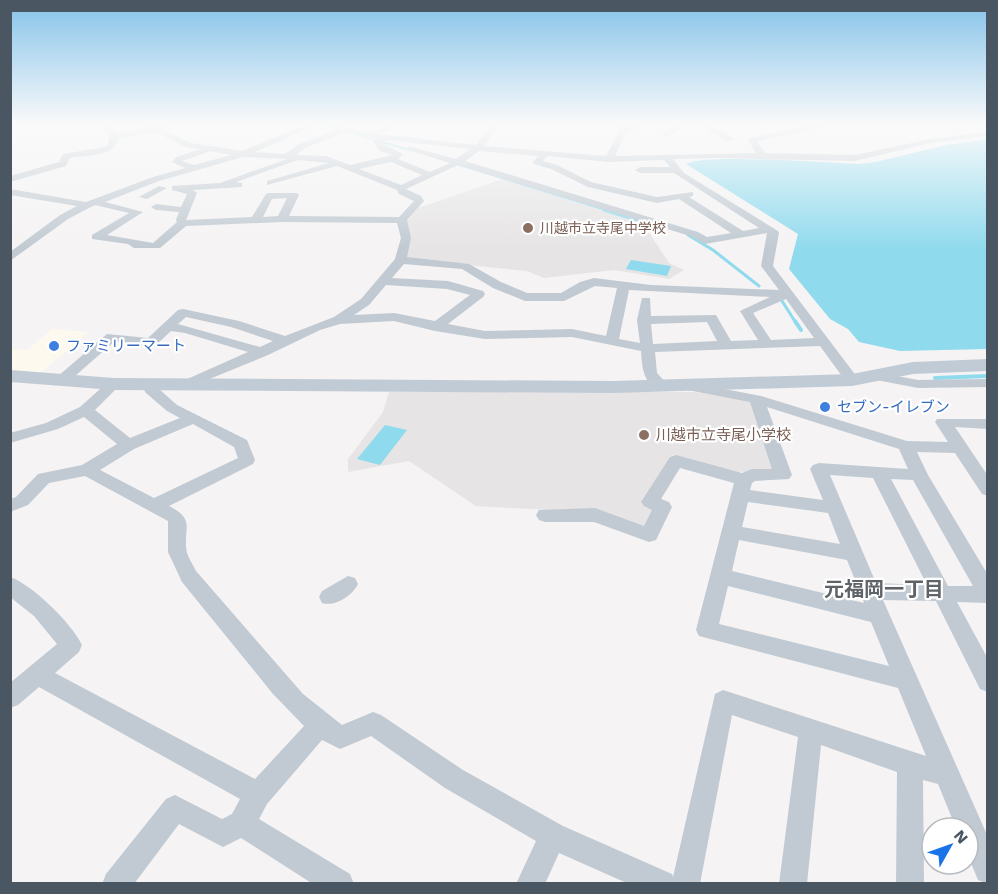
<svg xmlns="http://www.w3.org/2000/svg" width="998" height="894" viewBox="0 0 998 894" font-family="'Work Sans','Noto Sans JP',sans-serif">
  <rect width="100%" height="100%" fill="#f5f3f3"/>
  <path fill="#fdf9ef" d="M52,329L89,332L42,372L11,370V349L27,350Z"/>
  <g fill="#e6e4e5">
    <path d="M503,179L650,225L648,231L669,263L684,270L669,279L614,270L544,278L527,271L403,259L407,221L418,208Z"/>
    <path d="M389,392H695L754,401L777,471L737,472L672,455L642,501L656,510L648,529L600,513L476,506L409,461L348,472V459L383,412Z"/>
  </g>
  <g fill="#90daee">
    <path d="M987,139V349L900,351L859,342L848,329L830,319L789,269L798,234L686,164C703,153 829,163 858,164L876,162L946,145Z"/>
    <path d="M631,260L671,266L667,276L626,269Z"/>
    <path d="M385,425L407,430L380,465L357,459Z"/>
  </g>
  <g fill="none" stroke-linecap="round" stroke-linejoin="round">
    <g stroke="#90daee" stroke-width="2">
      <path d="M321,124L413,151"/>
      <path d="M453,163L609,211"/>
    </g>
    <g stroke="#90daee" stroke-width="3">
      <path d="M604,210L637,220"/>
      <path d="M688,235L713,250L759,286"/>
      <path d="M782,301L796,323"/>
    </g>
    <g stroke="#90daee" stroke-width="4">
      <path d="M795,321L801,330"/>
      <path d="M935,378L988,376"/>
    </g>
    <g fill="#c1cad2" fill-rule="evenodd">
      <path d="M99,124H108L116,134C137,130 154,124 175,124L161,129L191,143L242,151L308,124H319L255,152L285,154L299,144L339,129L325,124C340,124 354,131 369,132C379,132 389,124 402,124L379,134L476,145L491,124H499L484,146L606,156L620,130L598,124L628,127L633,124H643L625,134L615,156L756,153L748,140L749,138L820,124H837L757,141L765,153L855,155L930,139L988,132V136L930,143L855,161L721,158L673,159L684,173L778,231L779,233L773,266L857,377L859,380L857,383H847L820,346L655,352L657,373L668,385L661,389C643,385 642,367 641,351L572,337L485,339L435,331L394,321L340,324L320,330L268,355L190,387L185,386L183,383L185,380L248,352L185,333L171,331L156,345L151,346L115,341L67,383H57L55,380L57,377L107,334L148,338L178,310L183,309L239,321L285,336L334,317L361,299L395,259L401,238L397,223L282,222L186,226L160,248H134L128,244L92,239V235L129,213L95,205L91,207L68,219L10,261V252L60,215L77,206L10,195V189L86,202L153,177L185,168L172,162L176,157L201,149L186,147L155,132L118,139C115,157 85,155 70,158L66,166L10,182V176L59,162L63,154L105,147L108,145L109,136ZM348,131L379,139L373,142L380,151L392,155L350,165L326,156L296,155L305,148ZM388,140L470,149L456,159L408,146V150L450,163L430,172L398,159L402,155L401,153L382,143ZM211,151L231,155L194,165L182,161ZM479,151L538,156L533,162L534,164L551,169L588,187L657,203L679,199L731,233L707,237L698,232L465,161ZM547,156L609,162L664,160L670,167H640L635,170L640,173H674L759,228L743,231L689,197L693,196V192L657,197L591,182L557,165L543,161ZM243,157L287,159L220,183L172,186V190L187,194L181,207L156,204L151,207L156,210L179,212L176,220L177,222L153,243L107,235L143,212L105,202L159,181ZM298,160L329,163L267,181V185L337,166L397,190L399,194L414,201L399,217L289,216L299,195L297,193H269L266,194L252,217L186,220L197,193L193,190L242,187V183L236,182ZM391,162L422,175L401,185L359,169ZM458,165L690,236L705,244L767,233L761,266L779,290L651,285L594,278L580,282L561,293H527L501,282L469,264L407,257L411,238L407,220L424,201L421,196L406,189ZM287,198L278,216L263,217L272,199ZM404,264L462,269L493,288L525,301H564L595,286L617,288L606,336L572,329L485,331L448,324L483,297L485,294L483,291L448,281L392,278ZM386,285L447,289L470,295L435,321L394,313L354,315L369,305ZM629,290L770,297L740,311L758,340L731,341L716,315L651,316L650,298H642L637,320L640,343L619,339ZM786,299L814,338L771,340L753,313ZM186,317L231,327L273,341L260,347L178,324ZM707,322L717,341L653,344L651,324Z"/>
      <path d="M678,124H688L669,136H663V132Z"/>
      <path d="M698,124H708L734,139L727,141Z"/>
      <path d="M159,186L167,188L147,199L139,197Z"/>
      <path d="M876,372L918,380L988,379V387L918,388L871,379L869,376Z"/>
      <path d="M114,380L121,384L95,410L130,438L180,418L167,411L146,393L144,390L148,381L153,380L158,381L160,384L159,389L177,405L247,440L255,460L253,464L169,506C197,520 182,529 187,553C189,559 193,565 196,571L303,694L342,725L373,712L381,715L463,770L563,826L672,874L673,877L715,694L723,690L926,756L898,688L699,636L696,630L734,483L680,468L661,499L669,502L672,507L656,540L649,542L594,522H545L539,520L536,515L539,510L595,508L644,526L652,510L644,506L641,502L670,457L676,455L742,473L752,469H772L750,402L677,388L675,385L682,381L761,396L907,441L948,442L935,422L937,419H988V429L955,427L988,476V496L982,494L955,453L917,452L928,475L988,575V603L957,602L988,659V692L980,689L936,601L883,600L988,837V884L978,880L968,856V828H956L938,784L923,780L924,884H896L897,772L821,745L807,884H779L798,737L732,715L700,884H629L559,853L545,884H516L536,841L445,788L371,736L340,749L322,740L267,804L259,819L350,874L354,884H313L241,838L223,847L179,824L134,884H102L106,874L166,799L175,795L222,819L232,814L240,799L39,687L18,705L10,708V683L57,644L34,616L10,597V577C33,585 72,624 82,645L79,652L55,673L255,779L304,726L273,694L182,582L168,552V521L85,476L49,483L28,505L10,512V499L16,497L38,474L82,465L117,444L84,417L58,429L10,443V433L46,423L80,407L109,381ZM767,407L899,449L908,469L819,463L813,465L810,469L823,500L750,490L752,483L755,481L789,479L792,475ZM193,424L234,447L238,458L154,498L100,470L134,449ZM830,475L873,478L927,585L876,583ZM891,479L913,480L973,586H948ZM748,502L828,513L840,544L742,527ZM739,540L847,560L864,603L732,571ZM728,586L871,622L889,666L719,624Z"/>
      <path d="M348,576L355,578L358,584C352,596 335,607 322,603L319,597L322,591Z"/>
    </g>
    <path fill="#c1cbd6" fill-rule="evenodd" d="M988,359V371L913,374L852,386L613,393L114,390L10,382V370L114,378L613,381L852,374L913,362Z"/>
  </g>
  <linearGradient id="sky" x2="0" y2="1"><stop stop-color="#85c3ea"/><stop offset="0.5" stop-color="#fafafa"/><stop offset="1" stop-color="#fafafa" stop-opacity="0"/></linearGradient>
  <rect width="998" height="249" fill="url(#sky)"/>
  <g fill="#8d6e63" stroke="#fff" stroke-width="2">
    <circle cx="528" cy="228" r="6"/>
    <circle cx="644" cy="435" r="6"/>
  </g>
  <g fill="#3f7fe0" stroke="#fff" stroke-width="2">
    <circle cx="54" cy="346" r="6"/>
    <circle cx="825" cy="407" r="6"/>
  </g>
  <g text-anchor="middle" stroke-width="4.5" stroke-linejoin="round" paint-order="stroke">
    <g font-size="14" fill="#785e54" stroke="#fff" text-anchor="start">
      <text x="540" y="233">川越市立寺尾中学校</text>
    </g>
    <g font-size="15" fill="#366cbe" stroke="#fff" text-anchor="start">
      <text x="66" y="351">ファミリーマート</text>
      <text x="837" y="412">セブン-イレブン</text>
    </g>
    <g font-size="15" fill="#785e54" stroke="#fff" text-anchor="start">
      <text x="656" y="440">川越市立寺尾小学校</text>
    </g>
    <g font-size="20" font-weight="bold" fill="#5f6368" stroke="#fff">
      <text x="884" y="596">元福岡一丁目</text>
    </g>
  </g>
  <rect width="998" height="894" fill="none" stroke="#4a5661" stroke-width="24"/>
  <g transform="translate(950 846) rotate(50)"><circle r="28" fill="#ffffff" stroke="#b7bbc0" stroke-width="1.5"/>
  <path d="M0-4.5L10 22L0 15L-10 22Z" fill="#1a73e8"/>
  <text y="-9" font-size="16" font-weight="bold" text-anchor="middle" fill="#4a5661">N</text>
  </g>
</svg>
